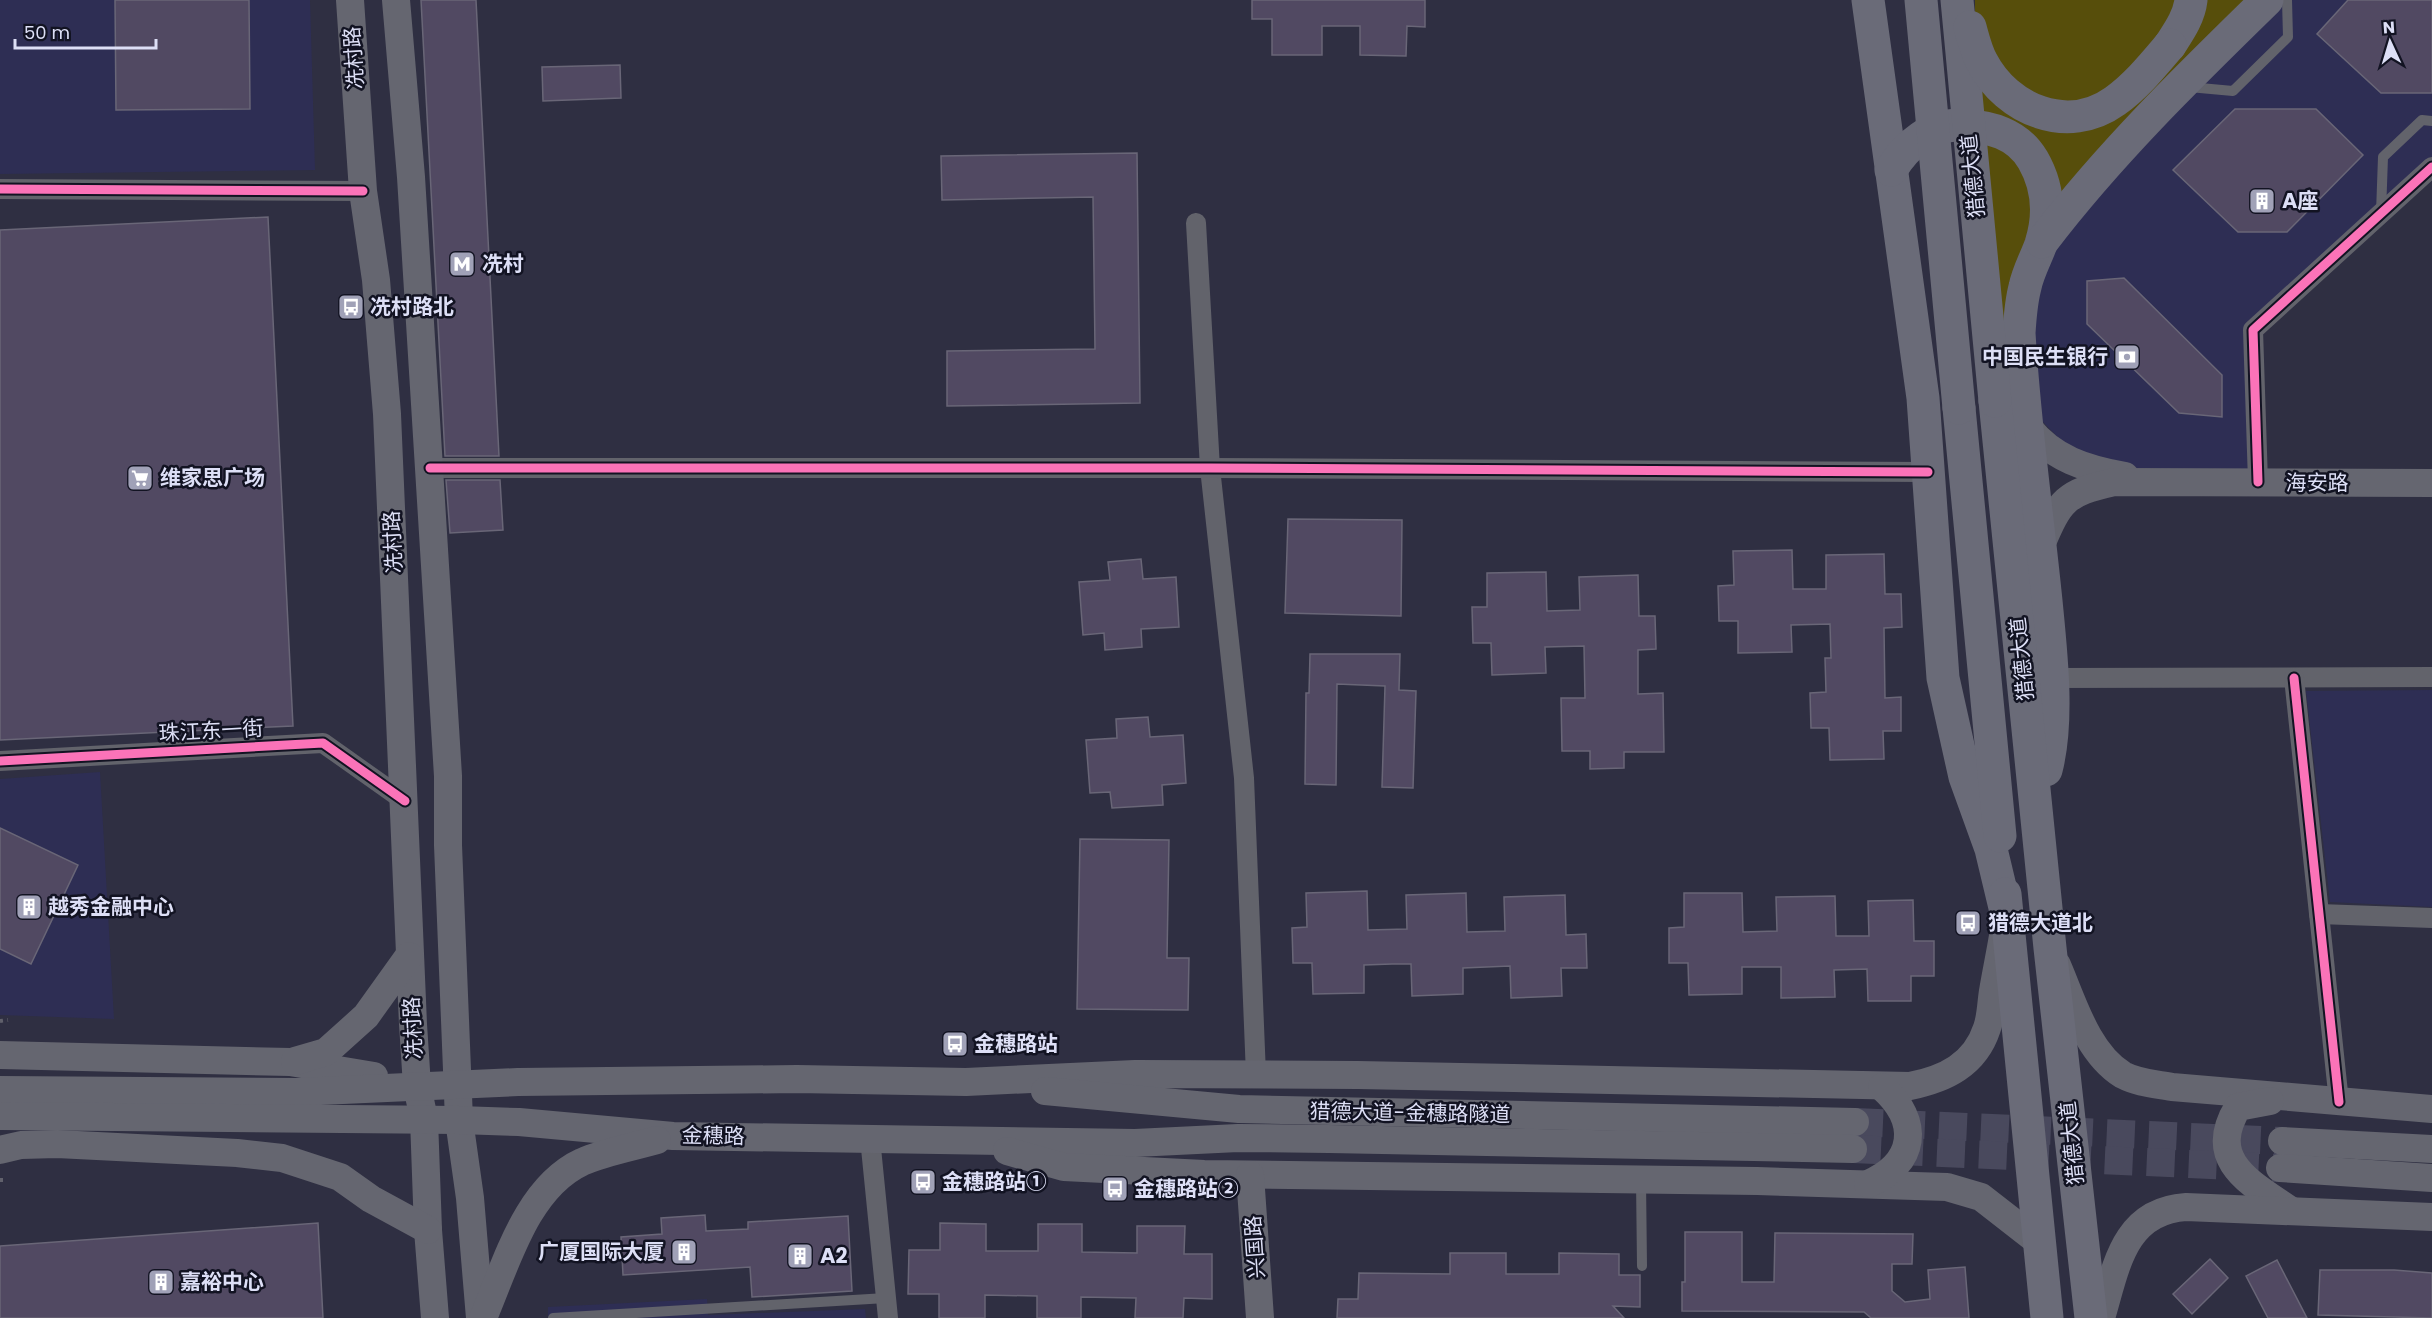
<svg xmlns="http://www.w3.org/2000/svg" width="2432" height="1318" viewBox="0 0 2432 1318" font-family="Poppins,'Noto Sans SC',sans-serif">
  <rect width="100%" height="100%" fill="#2f2f42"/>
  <g fill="#2e2e54">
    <path d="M0,0H310L315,170L0,174Z"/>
    <path d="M2283,0H2432V157L2246,325L2249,472L2132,468L2070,450L2042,421L2030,334L2047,249Z"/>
    <path d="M2432,690V907L2330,902L2306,691Z"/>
    <path d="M100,772L114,1019L0,1015V779Z"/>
    <path d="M707,1299L708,1315L865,1309L866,1318H548V1307Z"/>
  </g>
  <path fill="#574e0b" d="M1975,0H2252L2069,195L1999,355L1974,75Z"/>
  <g fill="#514962" stroke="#696677" stroke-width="1.5">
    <path d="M115,0H249L250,109L116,110Z"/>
    <path d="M421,0H476L499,456H445Z"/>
    <path d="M1252,0H1425V27L1407,26L1406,56L1360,55V26H1322V55H1272V19H1252Z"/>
    <path d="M2348,0H2432V93H2381L2317,34Z"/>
    <path d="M620,65L621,98L543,101L542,67Z"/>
    <path d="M2235,109H2316L2363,155L2287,232H2238L2173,170Z"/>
    <path d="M1137,153L1140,403L947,406V351L1095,349L1093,197L942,200L941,156Z"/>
    <path d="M268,217L293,726L0,740V230Z"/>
    <path d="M2124,278L2222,375V417L2179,413L2087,324V281Z"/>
    <path d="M446,480H500L503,530L450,533Z"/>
    <path d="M1288,519L1402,520L1401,616L1285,613Z"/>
    <path d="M1792,550L1793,589H1826V555L1884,554L1885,594H1901L1902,627L1884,628L1885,698L1901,697V731H1883L1884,759L1830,760L1829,728H1811L1810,693L1826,692L1825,658H1831L1830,624L1791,625L1792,652L1738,653V621H1719L1718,586L1734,585L1733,551Z"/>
    <path d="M1141,559L1143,579L1176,577L1179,627L1141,629L1142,647L1105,650L1104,633L1083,635L1079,582L1110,580L1108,562Z"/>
    <path d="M1546,572L1547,611L1580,610L1579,577L1638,575L1639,616H1655L1656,649L1638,650V694L1663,693L1664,752H1624V768L1590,769V751H1562L1561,698H1585L1584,646L1545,647L1546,673L1492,675L1491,643H1473L1472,607H1487V573Z"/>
    <path d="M1310,654H1400L1399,690L1416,691L1413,788L1382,787L1385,686L1337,684L1336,785L1305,784L1306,693H1309Z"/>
    <path d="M1148,717L1150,737L1183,735L1186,783L1162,785L1163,805L1112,808L1110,792L1090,793L1086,740L1117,738L1116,719Z"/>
    <path d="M0,828L78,865L31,964L0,949Z"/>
    <path d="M1080,839L1169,840L1167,958H1189L1188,1010L1077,1009Z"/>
    <path d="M1367,891L1368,930L1407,929L1406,895L1466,893L1467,932L1505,931L1504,897L1565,895L1566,935L1586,934L1587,968H1561L1562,996L1511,998L1510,966L1463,968V994L1412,996L1411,964H1392L1364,965V993L1313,994L1312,963H1293L1292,928L1307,927L1306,893Z"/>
    <path d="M1684,893H1742L1743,932L1777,931L1776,897L1835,896L1836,936H1869L1868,901L1913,900L1914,941H1934V976H1911V1001H1868L1867,969L1834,970L1835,997L1781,998V967H1742V994L1689,995L1688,963H1669V928L1684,927Z"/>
    <path d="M705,1215L706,1231L748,1229V1222L848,1216L852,1291L752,1297L750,1267L623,1275L621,1237L662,1234L661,1218Z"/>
    <path d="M318,1223L323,1318H0V1246Z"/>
    <path d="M940,1223L986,1224V1251H1038V1224H1082V1252L1137,1253V1226H1185L1184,1254H1212V1299L1184,1298L1183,1318H1135L1136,1298L1081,1297V1318H1037V1296L985,1295V1318H939V1294H908L909,1250H940Z"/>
    <path d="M1685,1232H1742V1282H1774L1775,1233L1913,1234L1912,1264H1892V1291L1905,1302L1930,1299L1928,1270L1965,1267L1969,1318H1871L1864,1312L1682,1311V1282H1685Z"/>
    <path d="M1450,1253H1506V1274H1559V1253L1619,1254V1275H1640V1307L1613,1306L1624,1318H1337L1338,1299H1358L1359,1273L1450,1274Z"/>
    <path d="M2210,1259L2228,1278L2192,1314L2173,1294Z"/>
    <path d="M2277,1260L2307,1318H2268L2246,1276Z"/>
    <path d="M2320,1270H2394L2432,1273V1318L2318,1315Z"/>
  </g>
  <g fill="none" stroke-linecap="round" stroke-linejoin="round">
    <g stroke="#49495d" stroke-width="28" stroke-dasharray="28 14" stroke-linecap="butt">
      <path d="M1855,1122L2282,1141"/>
      <path d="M1853,1149L2280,1168"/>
    </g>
    <g stroke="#61616c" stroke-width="4" stroke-dasharray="3 4.5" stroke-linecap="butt">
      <path d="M0,1021L8,1020"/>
      <path d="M0,1180H4"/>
    </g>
    <g stroke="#62636b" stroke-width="10">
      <path d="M2189,87L2233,91L2288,37L2287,0"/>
      <path d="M2381,213L2383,157L2422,120L2432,121"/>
      <path d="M1641,1180L1642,1266"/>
      <path d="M553,1318L886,1298"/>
    </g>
    <g stroke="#62636b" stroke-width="20">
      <path d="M0,189L363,191"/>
      <path d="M1196,223L1210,468L1244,778L1256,1075"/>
      <path d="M430,468H1210L1928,472"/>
      <path d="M2258,482L2253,330L2432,167"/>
      <path d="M2051,678L2432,677"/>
      <path d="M2294,678L2339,1102"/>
      <path d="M0,761L323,743L405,801"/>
      <path d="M2319,914L2432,918"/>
      <path d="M870,1138L888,1318"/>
    </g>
    <g stroke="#656670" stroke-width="28">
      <path d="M350,0L363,191L376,280L387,414L413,1024L417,1086L424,1119L428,1230L435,1318"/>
      <path d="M396,0L411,177L448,776V845L459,1120L470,1198L480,1318"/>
      <path d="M2028,427C2053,459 2086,469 2125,476"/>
      <path d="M2041,545C2060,500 2065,493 2114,482L2432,483"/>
      <path d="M2057,965C2073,1002 2087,1053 2123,1075C2138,1083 2156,1084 2172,1087L2432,1109"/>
      <path d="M0,1055L290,1062L374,1076"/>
      <path d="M295,1061L326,1052L366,1016L409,956"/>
      <path d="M0,1090L298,1092L518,1082L797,1079L966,1082L1135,1074L1358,1075L1910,1086C1945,1079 1975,1065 1987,1028C1991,1017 1991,1003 1993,991C1996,973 2000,954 2003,936"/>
      <path d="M1045,1091L1239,1109L1855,1122"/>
      <path d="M2270,1101L2238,1107C2205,1161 2251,1183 2290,1210"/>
      <path d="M0,1116L459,1120L519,1122L673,1136L1135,1143L1238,1138L1329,1139L1853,1149"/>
      <path d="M2282,1141L2432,1149"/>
      <path d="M0,1150L21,1145L57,1144L237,1153L282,1158L340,1177L371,1199L428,1230"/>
      <path d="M1007,1151L1064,1167L1204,1174L1757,1181L1947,1187L1981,1197L2040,1243"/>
      <path d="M2280,1168L2432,1178"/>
      <path d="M1250,1175L1260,1318"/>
      <path d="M1868,1184C1916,1163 1921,1122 1882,1087"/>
      <path d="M483,1318C506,1265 526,1188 582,1162C605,1152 633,1147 657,1140"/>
      <path d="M2101,1318C2116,1268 2123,1211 2186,1207L2432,1217"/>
    </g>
    <g stroke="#6a6b78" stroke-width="33">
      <path d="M1868,0L1923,398L1943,678L1965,777L1991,849L2007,916"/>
      <path d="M2170,45C2179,31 2189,17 2191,0"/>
      <path d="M1891,170C1906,145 1931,124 1962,125C1990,127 2017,133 2033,160C2048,186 2050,215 2041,244C2036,258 2028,272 2025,287C2021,302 2020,317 2019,333C2024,422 2037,512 2046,601C2051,652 2059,721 2046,770"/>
      <path d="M2042,242C2109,154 2188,77 2267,0"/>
      <path d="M1995,401L2050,948L2091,1318"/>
      <path d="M1959,408L2000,836"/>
      <path d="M2005,894L2047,1318"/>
    </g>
    <g stroke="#6a6b78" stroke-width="33">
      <path d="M1921,0L1959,408"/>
      <path d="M1957,0L1995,401"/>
      <path d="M1970,27C1973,38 1976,51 1982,62C2007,110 2068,135 2115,101C2136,86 2153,65 2170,45"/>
    </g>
    <defs>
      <g id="cycleway">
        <path d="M0,189L363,191"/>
        <path d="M430,468H1210L1928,472"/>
        <path d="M2258,482L2253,330L2432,167"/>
        <path d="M2294,678L2339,1102"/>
        <path d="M0,761L323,743L405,801"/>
      </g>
    </defs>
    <use href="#cycleway" stroke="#121322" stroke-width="13"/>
    <use href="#cycleway" stroke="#fb73b8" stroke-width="9"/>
  </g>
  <defs>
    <symbol id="building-square" viewBox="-11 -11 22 22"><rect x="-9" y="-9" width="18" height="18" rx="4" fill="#a0a1b7" stroke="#121322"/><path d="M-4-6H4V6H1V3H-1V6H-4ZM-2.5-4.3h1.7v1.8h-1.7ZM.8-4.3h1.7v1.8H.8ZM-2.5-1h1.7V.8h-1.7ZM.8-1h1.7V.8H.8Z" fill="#fff"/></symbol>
    <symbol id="metro-square" viewBox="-11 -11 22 22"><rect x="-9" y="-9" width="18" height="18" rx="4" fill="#a0a1b7" stroke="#121322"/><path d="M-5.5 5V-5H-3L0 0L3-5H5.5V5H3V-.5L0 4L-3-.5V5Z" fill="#fff"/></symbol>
    <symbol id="bus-square" viewBox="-11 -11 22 22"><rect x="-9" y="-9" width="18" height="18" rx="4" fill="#a0a1b7" stroke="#121322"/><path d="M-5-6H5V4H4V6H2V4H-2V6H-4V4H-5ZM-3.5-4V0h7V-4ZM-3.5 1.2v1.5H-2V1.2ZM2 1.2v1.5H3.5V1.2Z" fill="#fff"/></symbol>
    <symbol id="bank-square" viewBox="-11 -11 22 22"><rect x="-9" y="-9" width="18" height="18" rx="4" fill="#a0a1b7" stroke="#121322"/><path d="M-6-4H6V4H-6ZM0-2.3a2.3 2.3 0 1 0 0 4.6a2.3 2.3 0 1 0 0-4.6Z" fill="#fff"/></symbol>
    <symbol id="supermarket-square" viewBox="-11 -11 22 22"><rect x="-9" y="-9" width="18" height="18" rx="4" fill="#a0a1b7" stroke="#121322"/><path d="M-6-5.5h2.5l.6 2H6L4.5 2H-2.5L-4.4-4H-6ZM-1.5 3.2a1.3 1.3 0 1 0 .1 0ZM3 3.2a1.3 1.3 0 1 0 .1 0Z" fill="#fff"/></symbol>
  </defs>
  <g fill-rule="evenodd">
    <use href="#building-square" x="2247" y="186" width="30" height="30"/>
    <use href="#metro-square" x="447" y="249" width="30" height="30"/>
    <use href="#bus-square" x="336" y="292" width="30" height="30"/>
    <use href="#bank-square" x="2112" y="342" width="30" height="30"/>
    <use href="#supermarket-square" x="125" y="463" width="30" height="30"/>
    <use href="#building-square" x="14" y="892" width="30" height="30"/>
    <use href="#bus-square" x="1953" y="908" width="30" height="30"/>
    <use href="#bus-square" x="940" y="1029" width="30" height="30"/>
    <use href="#bus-square" x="908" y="1167" width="30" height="30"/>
    <use href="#bus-square" x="1100" y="1174" width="30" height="30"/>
    <use href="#building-square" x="669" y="1237" width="30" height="30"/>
    <use href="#building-square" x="785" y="1241" width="30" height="30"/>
    <use href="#building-square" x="146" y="1267" width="30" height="30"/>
  </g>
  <g text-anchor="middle" stroke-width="5" stroke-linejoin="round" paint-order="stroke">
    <g font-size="21" fill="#dddff6" stroke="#121322">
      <text transform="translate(354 58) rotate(-94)" y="7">冼村路</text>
      <text transform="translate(1973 176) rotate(-96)" y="7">猎德大道</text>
      <text x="2317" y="490">海安路</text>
      <text transform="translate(393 542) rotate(-93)" y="7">冼村路</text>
      <text transform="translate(2022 659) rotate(-96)" y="7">猎德大道</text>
      <text transform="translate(211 731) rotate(-3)" y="7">珠江东一街</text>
      <text transform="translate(413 1028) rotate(-93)" y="7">冼村路</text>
      <text transform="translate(1410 1113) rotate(1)" y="7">猎德大道-金穗路隧道</text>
      <text transform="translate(713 1136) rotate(1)" y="7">金穗路</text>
      <text transform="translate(2072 1143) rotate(-96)" y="7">猎德大道</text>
      <text transform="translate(1255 1247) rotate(-94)" y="7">兴国路</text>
    </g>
    <g font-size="21" font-weight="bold" fill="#dddff6" stroke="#121322" text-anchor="start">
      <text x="2282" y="208">A座</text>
      <text x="482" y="271">冼村</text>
      <text x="370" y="314">冼村路北</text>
      <text x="2108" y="364" text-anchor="end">中国民生银行</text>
      <text x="160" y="485">维家思广场</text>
      <text x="48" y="914">越秀金融中心</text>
      <text x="1988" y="930">猎德大道北</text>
      <text x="974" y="1051">金穗路站</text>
      <text x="942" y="1189">金穗路站①</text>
      <text x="1134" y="1196">金穗路站②</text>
      <text x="664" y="1259" text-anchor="end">广厦国际大厦</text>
      <text x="820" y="1263">A2</text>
      <text x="180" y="1289">嘉裕中心</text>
    </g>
  </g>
  <g transform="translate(2390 42) rotate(356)" stroke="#121322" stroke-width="4.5" paint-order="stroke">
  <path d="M0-4.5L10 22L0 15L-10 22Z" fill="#dddff6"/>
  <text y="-9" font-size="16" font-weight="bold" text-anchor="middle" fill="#dddff6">N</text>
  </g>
  <path d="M15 39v9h141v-9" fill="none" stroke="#dddff6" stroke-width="3"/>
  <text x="24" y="39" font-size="18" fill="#dddff6" stroke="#121322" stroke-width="4.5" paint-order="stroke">50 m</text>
</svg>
